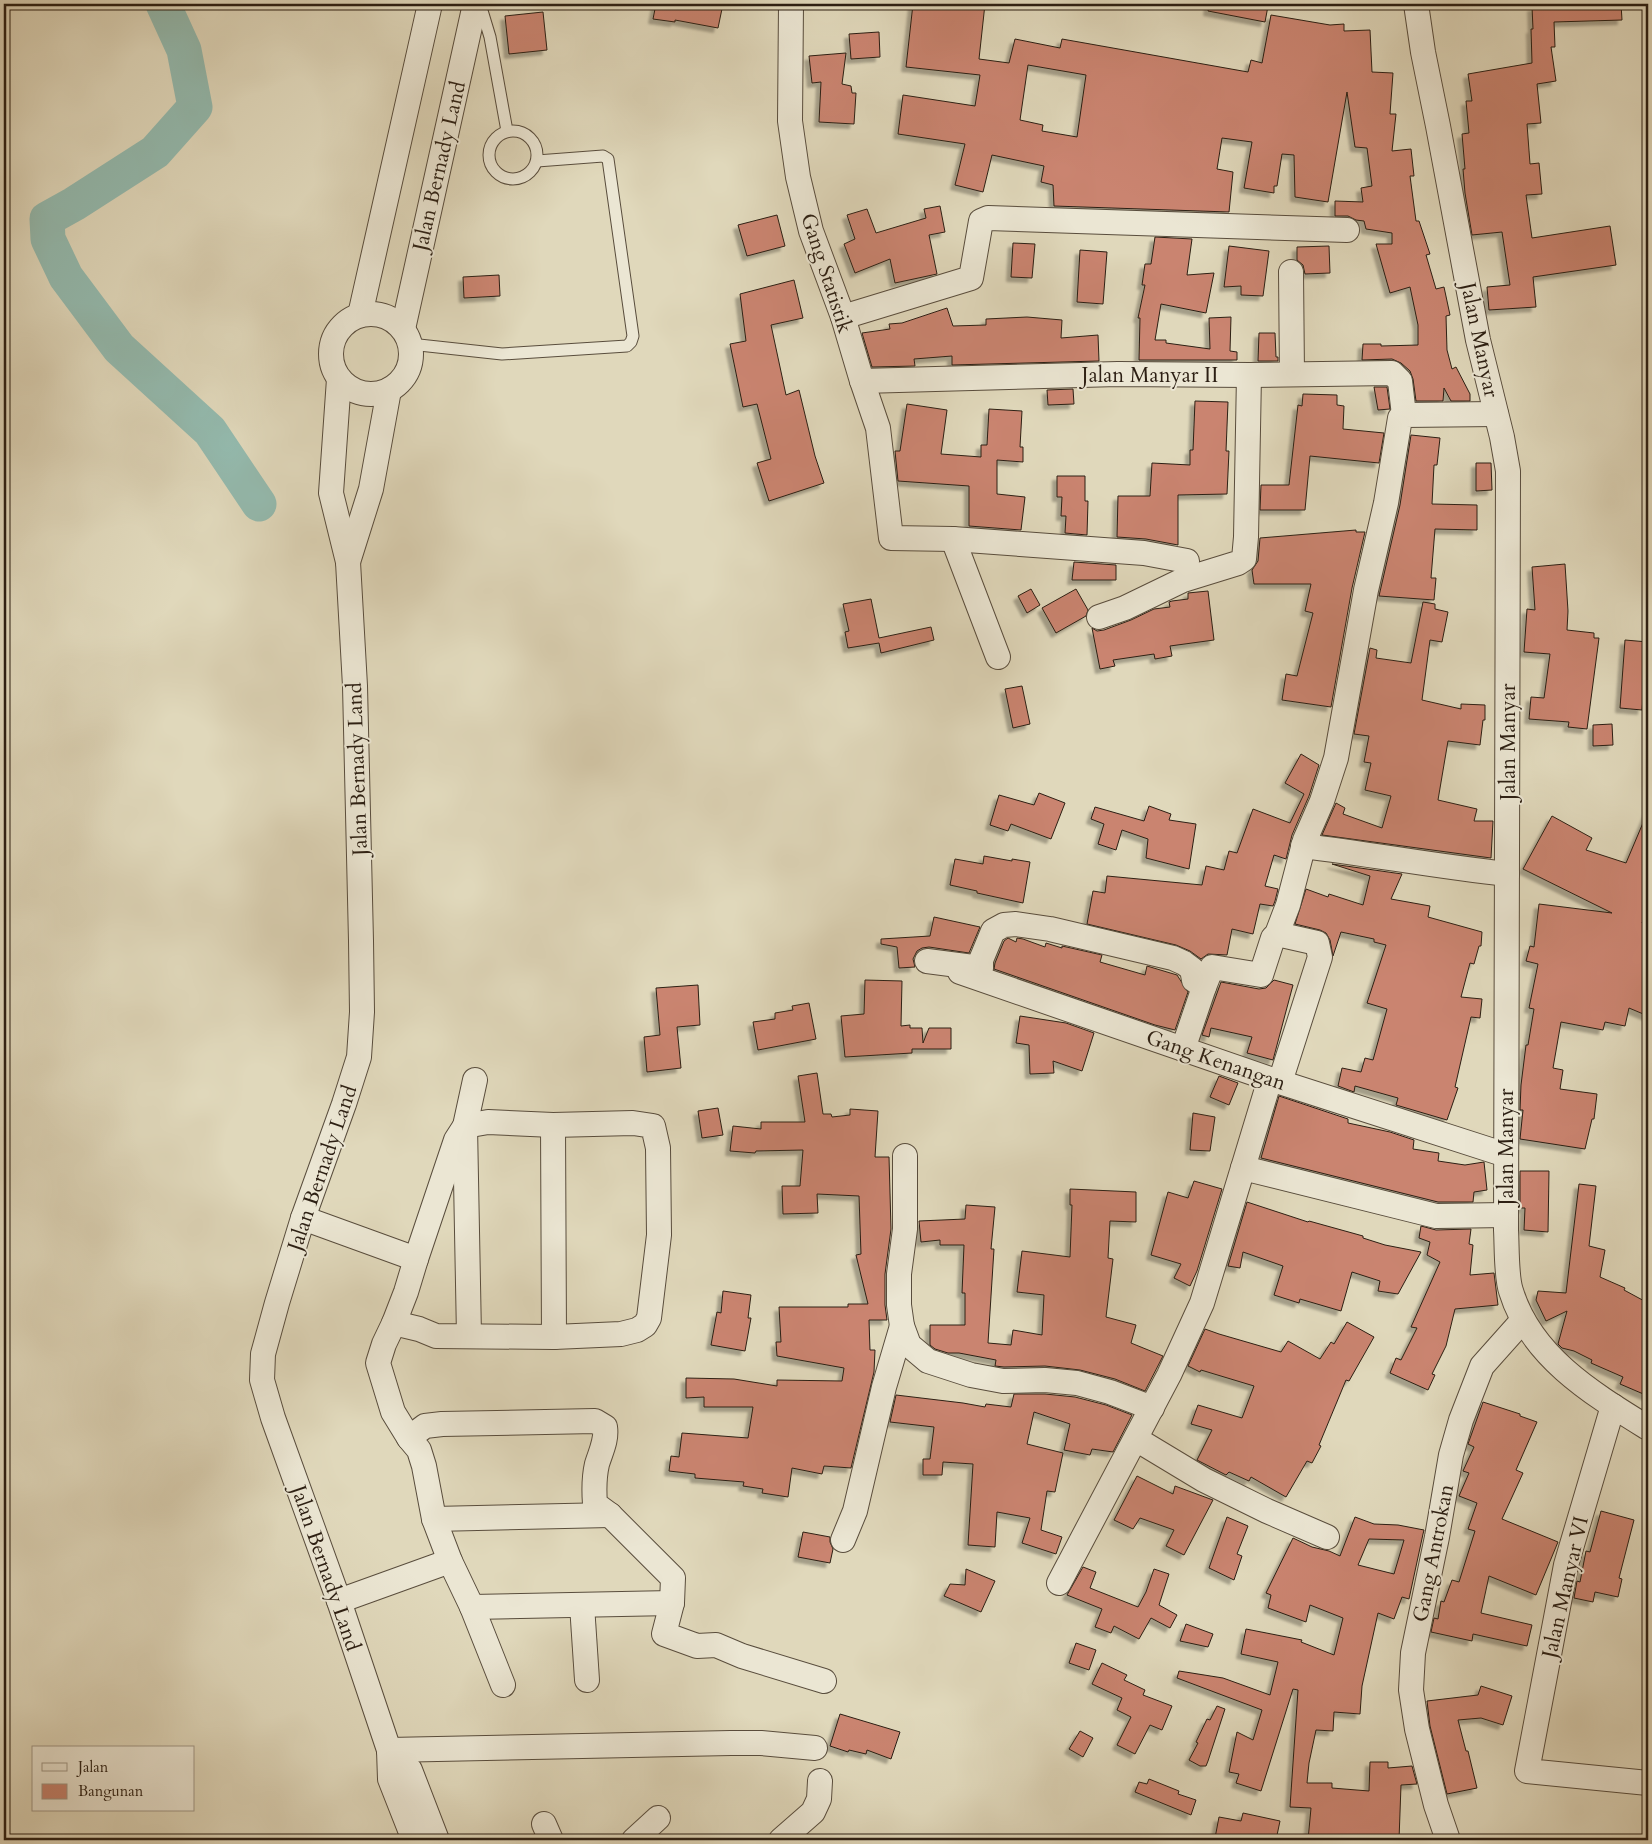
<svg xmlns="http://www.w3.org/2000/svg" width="1652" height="1844" viewBox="0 0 1652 1844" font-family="Cardo,serif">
  <defs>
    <filter id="shadow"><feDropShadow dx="-4.5" dy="4.5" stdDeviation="1" flood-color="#0004"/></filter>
  </defs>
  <rect width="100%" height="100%" fill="#e0d8bb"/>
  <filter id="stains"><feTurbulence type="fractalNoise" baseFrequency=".004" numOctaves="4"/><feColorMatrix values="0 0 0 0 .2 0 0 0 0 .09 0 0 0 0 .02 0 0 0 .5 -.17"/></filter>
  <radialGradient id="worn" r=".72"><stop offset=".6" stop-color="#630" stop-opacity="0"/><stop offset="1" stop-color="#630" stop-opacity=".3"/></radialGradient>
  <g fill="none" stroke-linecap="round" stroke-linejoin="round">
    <path stroke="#94baae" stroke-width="35" d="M163,4L184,50L195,107L155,152L74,204L47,219L48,239L66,277L119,348L210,431L259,504"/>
  </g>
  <g fill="#ca8470" stroke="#2c1f13" fill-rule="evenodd" filter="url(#shadow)">
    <path d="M656,4H723L718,28L675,20V22L653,19Z"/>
    <path d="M913,4H985L979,59L1009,63L1015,39L1060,48L1062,39L1248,72L1251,60L1262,63L1271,15L1330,25L1344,24V31L1370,30L1372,72L1393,73L1390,114H1396L1392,151L1411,149L1414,176H1410L1416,221H1419L1430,254L1426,255L1436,289L1444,287L1450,315L1446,316L1447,350L1452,369L1456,367L1470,394V401H1451L1444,388L1443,401H1416L1413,379L1410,371L1401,363L1392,359L1362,360L1363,344H1381V346L1418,345V325L1410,287L1390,293L1376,244H1392V233L1366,229L1364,221L1356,220L1348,216H1335V201L1363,202L1361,188L1372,186L1367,148L1355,147L1347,92L1328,202L1295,197L1294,155L1282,154L1277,186H1274V193L1244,188L1252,142L1222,138L1217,169L1233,172L1229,212L1054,206L1053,185L1041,182L1044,166L992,155L983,192L955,185L965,144L898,134L903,95L975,106L980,75L906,67ZM1028,65L1086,75L1077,137L1042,131L1043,125L1020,120Z"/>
    <path d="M1209,4H1255L1268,6L1265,22L1208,11Z"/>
    <path d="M1562,4H1621L1622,20L1554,22L1555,47H1551L1556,81L1537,84L1541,123L1527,124L1530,164L1539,163L1542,194L1526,195L1532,238L1610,226L1616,265L1533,277L1536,307L1489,310L1487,287L1510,285L1502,232L1472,235L1465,193L1463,169H1465L1462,134L1469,133L1466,101H1472L1468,74L1532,63L1531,29H1533L1532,7Z"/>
    <path d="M543,12L547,50L509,54L505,16Z"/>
    <path d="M879,32L880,57L851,59L849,34Z"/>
    <path d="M846,53L842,84L851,86L852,93H856L854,124L819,122L821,82L812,83L809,56Z"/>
    <path d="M940,206L945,232L929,235L937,274L895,283L890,259L855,273L844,244L855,239L847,215L867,209L876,233L926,218L924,209Z"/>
    <path d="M777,215L785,246L747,256L738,225Z"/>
    <path d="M1155,237L1192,239L1187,275L1214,273L1206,313L1161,304L1155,340H1166V343L1210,349L1209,318L1231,317L1230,351L1237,352V360H1139L1140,318H1138L1145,285H1142L1145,264H1151Z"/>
    <path d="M1013,243L1035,244L1032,278L1011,277Z"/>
    <path d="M1229,246L1269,251L1263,296L1241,295V286L1224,287Z"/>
    <path d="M1329,246L1330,273L1305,274L1303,265L1297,260V247Z"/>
    <path d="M1080,250L1107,252L1103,304L1077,302Z"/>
    <path d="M499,275L500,296L464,298L463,277Z"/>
    <path d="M794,280L803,318L771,325L786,395L799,390L815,456L824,483L769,501L757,463L771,459L757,404L743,407L730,344L746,341L740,294Z"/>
    <path d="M947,308L953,326L986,325V319L1027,317L1062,320L1061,338L1098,335L1099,361L952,365V356L914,359L915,366L872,367L862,333L890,329L889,324L902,323Z"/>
    <path d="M1259,333H1275L1276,357H1278V361H1258Z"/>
    <path d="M1374,387H1387L1390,409L1378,410Z"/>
    <path d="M1073,389L1074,404L1048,405L1047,390Z"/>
    <path d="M1303,394L1337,395V405L1344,406L1343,429L1384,433L1379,463L1310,456L1305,510H1260L1261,485H1289L1298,405L1302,406Z"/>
    <path d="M1195,401L1228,402L1226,451H1229L1227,494L1178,495V545L1146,539L1117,537L1118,496H1150L1152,463L1190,465V450H1193Z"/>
    <path d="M907,404L947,410L941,454L981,457V445H987L989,409L1022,411L1020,447H1023V462L997,460V494L1025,497L1021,530L969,526V486L898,481L895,451H900Z"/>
    <path d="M1411,435L1440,438L1437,465H1434L1432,504L1477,505V530L1435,529L1431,578H1436L1434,600L1379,596L1400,505Z"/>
    <path d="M1476,463H1491L1492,490L1476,491Z"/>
    <path d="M1057,476H1085V501H1088L1087,535L1065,533L1066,516H1061L1062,497H1057Z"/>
    <path d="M1356,530V532H1365L1352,588L1331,707L1282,700L1286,674L1297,676L1313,613L1305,611L1311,584H1254L1252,570L1258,561L1260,538Z"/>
    <path d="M1074,562L1116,565V580H1072Z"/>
    <path d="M1565,564L1568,611L1567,630L1594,633V638H1599L1587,729L1568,727L1569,722L1529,719L1531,697L1544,698L1550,654L1524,652L1527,609L1535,610L1532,567Z"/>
    <path d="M1031,589L1040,605L1027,613L1018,596Z"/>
    <path d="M1076,589L1088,610L1086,616L1056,633L1042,608Z"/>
    <path d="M1208,591L1214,640L1170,646L1172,656L1155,659L1154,654L1113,660L1115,666L1100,669L1092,628L1097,631L1104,630L1131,620L1154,609L1170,607L1169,602L1172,601L1188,599V593Z"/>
    <path d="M871,599L879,638L931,627L934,640L881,653L879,643L848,648L845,632L849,631L843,604Z"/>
    <path d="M1423,602L1435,604V609L1448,612L1442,642L1430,640L1422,700L1461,709V704L1485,705V720H1483L1480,745L1448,741L1438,800L1477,809L1474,821H1493L1491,858L1322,835L1336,803L1345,808L1343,814L1382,828L1391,796L1365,790L1371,763L1364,762L1369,736L1354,734L1370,648L1377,650L1376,658L1411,663Z"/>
    <path d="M1625,640L1648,642V663L1646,662L1642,710L1620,708Z"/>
    <path d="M1022,686L1030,724L1013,728L1005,689Z"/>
    <path d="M1612,724L1613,745L1593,746V725Z"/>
    <path d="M1301,754L1319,765L1309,796L1292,835L1286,859L1274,855L1265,886L1278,889L1275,901L1273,906L1260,904L1253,934L1232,929L1227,955L1208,954L1201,959L1190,951L1176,945L1087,924L1093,891L1105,893L1107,876L1202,885L1206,866L1224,870L1229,851L1237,853L1253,809L1290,823L1304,794L1285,783Z"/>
    <path d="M1039,793L1065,803L1051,839L1011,824L1008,831L990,825L999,795L1034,805Z"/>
    <path d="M1149,806L1171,814L1169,820L1196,824L1189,869L1146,858L1148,839L1122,830L1116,850L1098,844L1104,824L1091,819L1095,807L1144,821Z"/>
    <path d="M1648,811V908L1642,923L1648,924V1016L1629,1008L1625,1026L1605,1022L1603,1030L1561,1022L1553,1068L1563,1070L1560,1089L1597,1094L1594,1119H1592L1585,1149L1520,1139L1523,1110H1520L1521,1085L1526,1045H1528L1534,1009L1529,1008L1538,964L1526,961L1530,946L1534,947L1539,904L1612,913L1523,869L1552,816L1592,838L1586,850L1626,863Z"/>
    <path d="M984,856L1012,861V859L1030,862L1023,903L977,893V891L950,885L955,859L983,864Z"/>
    <path d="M1332,864L1402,874L1391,899L1430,906L1428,917L1482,932L1481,946H1479L1474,964L1470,963L1461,997L1482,999L1480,1018L1471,1017L1455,1087L1458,1088L1447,1120L1396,1105L1398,1098L1355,1086L1354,1092L1338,1086L1342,1068L1361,1072L1365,1058L1373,1060L1387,1009L1367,1003L1386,945L1374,942V939L1341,932L1333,956L1330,940L1326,933L1320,930L1295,924L1306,889L1328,897L1329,894L1363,905L1370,876Z"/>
    <path d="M934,917L980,927L969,953L929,947L922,948L917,951L913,959L915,967L899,968L897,947L881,944V939L930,936Z"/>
    <path d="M1008,938L1016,942L1017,938L1023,939L1045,947L1046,943L1062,948V946L1102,955L1100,962L1145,975L1147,966L1177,975L1188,992L1175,1030L1155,1025L994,969L995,963L1004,941Z"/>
    <path d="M865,980L902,981L901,1026L910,1025V1028H922L923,1043L929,1028H951V1049H912V1053L845,1057L841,1016L864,1014Z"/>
    <path d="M1274,980L1293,985L1273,1060L1247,1053L1252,1037L1211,1028L1209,1037L1202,1035L1221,982L1259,989L1266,988Z"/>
    <path d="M698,985L700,1025L677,1027L681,1068L647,1072L644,1037L660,1035L656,988Z"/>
    <path d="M809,1003L816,1039L758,1050L753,1022L775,1019V1013L793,1010L792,1006Z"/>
    <path d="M1020,1016L1066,1023L1094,1033L1082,1071L1053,1061L1054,1073L1030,1074L1029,1045L1016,1043Z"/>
    <path d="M817,1073L823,1114H831L832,1117L850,1115V1109L878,1111L875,1157H889L891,1229L885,1274V1305L887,1320H869L870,1350H875L874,1372L851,1468L824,1466L822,1474L792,1468L788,1497L762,1493L763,1489L743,1486L744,1482L695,1478V1474L669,1471L671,1456L679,1457L682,1433L748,1438L753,1407H704V1397L686,1398V1378L734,1379L777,1386V1380L842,1381L844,1368L777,1356L776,1342H781L779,1307H848V1304H868L856,1255L861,1254L859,1196L817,1194L818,1213L783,1214L782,1186H800L803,1150L756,1151L755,1153L730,1151L733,1126L761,1129V1122H805L798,1076Z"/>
    <path d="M1219,1076L1238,1083L1229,1105L1210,1097Z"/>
    <path d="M1279,1096L1348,1119V1123L1390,1132L1414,1140L1413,1149L1439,1153L1438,1161L1465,1165L1484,1162L1487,1190L1474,1192L1473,1202H1438L1261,1158Z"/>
    <path d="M718,1108L723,1135L702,1138L698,1111Z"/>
    <path d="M1193,1113L1215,1117L1210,1151L1190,1150Z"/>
    <path d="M1520,1171H1549L1548,1232L1524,1230L1525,1208H1520Z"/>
    <path d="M1194,1181L1222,1189L1197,1271L1190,1286L1174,1278L1181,1264L1151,1255L1168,1192L1188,1198Z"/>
    <path d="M1579,1184L1596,1186L1589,1246L1605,1250L1600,1277L1625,1288L1624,1290L1648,1303V1396L1620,1384L1623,1377L1591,1363L1592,1360L1574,1351L1562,1348L1558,1344L1567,1311L1546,1321L1536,1300L1538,1291L1566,1293Z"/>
    <path d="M1070,1189L1136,1192V1222L1110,1221L1108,1258L1113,1259L1106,1317L1136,1325L1131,1343L1163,1356L1145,1391L1115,1379L1080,1370L1045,1366L1004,1367L995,1366L996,1360L959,1353H948L935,1349L930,1345V1325H965V1293H962L964,1245H940V1240L921,1242L919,1221L965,1219L966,1205L995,1207L991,1249H994L988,1343L1011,1345L1013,1330L1042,1335L1044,1295L1017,1292L1022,1251L1070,1257L1072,1205H1070Z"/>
    <path d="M1247,1202L1308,1222L1309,1221L1363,1236V1238L1385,1245L1421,1252L1398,1294L1378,1291L1380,1281L1352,1272L1341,1311L1300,1299L1299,1303L1274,1295L1283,1266L1243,1252L1240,1268L1228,1266Z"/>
    <path d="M1421,1226L1436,1230L1471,1229L1469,1244L1473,1245L1470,1275L1494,1273L1498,1305L1455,1309L1446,1346L1432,1374L1435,1375L1428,1390L1390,1373L1396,1358L1401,1360L1417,1328L1411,1327L1440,1262L1427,1255L1430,1242L1419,1238Z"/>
    <path d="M723,1291L751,1295L748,1318H751L745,1351L711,1345L717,1312L721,1313Z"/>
    <path d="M1347,1322L1374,1337L1349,1381L1346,1380L1319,1445L1321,1446L1312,1463L1307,1461L1286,1497L1251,1477L1249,1481L1229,1472L1226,1475L1197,1460L1212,1430L1191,1424L1198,1405L1242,1418L1254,1386L1201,1370L1200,1372L1188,1366L1205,1329L1219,1334L1281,1352L1288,1341L1320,1359L1331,1342L1334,1344Z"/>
    <path d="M1014,1394H1045L1075,1397L1106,1405L1132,1415L1113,1452L1092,1449L1090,1455L1064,1450L1070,1424L1034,1412L1027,1444L1063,1453L1055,1492L1047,1491L1041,1530L1062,1537L1056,1554L1022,1543L1030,1518L997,1512L995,1547L968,1545L973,1464L943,1462L942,1475H923V1459H930L934,1427L890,1422L896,1395L963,1403L985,1407L986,1404L1011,1407Z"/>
    <path d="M1483,1402L1520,1414V1416L1537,1422L1516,1470L1523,1473L1502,1519L1558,1542L1536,1595L1489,1576L1481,1613L1532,1625L1527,1646L1473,1634L1472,1641L1431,1632L1434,1618L1438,1619L1441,1601L1444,1602L1452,1580L1459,1582L1475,1531L1468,1529L1477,1503L1459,1496L1469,1473L1463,1471L1474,1447L1468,1444Z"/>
    <path d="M1137,1476L1173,1494L1175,1486L1213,1500L1184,1555L1166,1546L1174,1530L1140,1518L1133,1529L1114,1520Z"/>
    <path d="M1601,1511L1634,1520L1619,1578L1622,1579L1618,1597L1595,1592L1593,1602L1574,1598L1577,1581L1580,1582L1586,1551L1590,1552Z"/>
    <path d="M1227,1517L1248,1526L1237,1554L1242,1556L1234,1580L1209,1568Z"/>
    <path d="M1355,1517L1374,1524L1398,1525L1424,1530L1423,1534L1409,1599L1402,1597L1394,1619L1378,1613L1362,1686L1360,1714L1334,1712L1333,1731L1316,1730L1309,1763L1307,1783H1332V1788L1369,1791L1370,1762H1388V1768L1412,1766L1417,1784L1401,1785L1399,1840H1362L1327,1836L1326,1840H1308L1311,1808L1290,1807L1298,1690L1293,1689L1261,1791L1236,1783L1239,1774L1229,1772L1237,1732L1253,1740L1262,1710L1177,1678L1179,1671L1223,1678L1270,1695L1278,1662L1241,1654L1246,1629L1302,1640L1301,1642L1334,1655L1343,1618L1310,1605L1306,1622L1268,1608L1271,1595L1266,1593L1293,1538L1312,1547L1329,1551L1340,1556ZM1369,1539L1404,1540L1394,1574L1358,1565Z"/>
    <path d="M803,1532L830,1537V1542L833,1549L830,1563L798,1557Z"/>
    <path d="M1083,1567L1096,1572L1090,1588L1138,1607L1146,1592L1154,1569L1169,1574L1159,1605L1177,1615L1170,1628L1151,1618L1139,1639L1114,1626L1111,1633L1095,1627L1102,1609L1067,1595Z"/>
    <path d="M966,1569L995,1581L981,1612L944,1596L950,1584L965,1585Z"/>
    <path d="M1186,1624L1213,1634L1208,1647L1180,1641Z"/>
    <path d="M1076,1643L1096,1650L1089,1670L1069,1663Z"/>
    <path d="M1102,1663L1127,1675L1124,1680L1145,1690L1143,1695L1172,1706L1162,1730L1150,1725L1135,1754L1117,1745L1131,1717L1117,1710L1122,1698L1092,1684Z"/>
    <path d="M1481,1686L1512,1696L1503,1725L1481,1718L1458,1720L1466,1751H1468L1477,1788L1447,1794L1430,1726L1427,1701L1478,1695Z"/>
    <path d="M1217,1706L1225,1709L1208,1761L1206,1766H1200L1189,1760L1198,1743L1196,1742L1207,1719L1210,1720Z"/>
    <path d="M840,1714L900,1732L891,1759L867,1750L866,1754L849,1750L848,1752L830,1746Z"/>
    <path d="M1080,1731L1093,1738L1083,1757L1069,1749Z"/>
    <path d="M1149,1779L1179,1791L1178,1794L1196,1800L1191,1815L1135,1792L1139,1782L1147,1784Z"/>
    <path d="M1243,1813L1280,1821L1276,1840H1228L1215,1838L1219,1817L1241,1821Z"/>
  </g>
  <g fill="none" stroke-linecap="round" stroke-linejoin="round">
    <defs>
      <g id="lane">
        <path d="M480,4L490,37L507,131"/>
        <circle cx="513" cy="155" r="24"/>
        <path d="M410,344L502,354L627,346L631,342L633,336L608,159L603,156L537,161"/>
      </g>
      <g id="street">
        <path d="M791,4L790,121L798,177L811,231L843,317L862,381L878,428L891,538L953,539L1144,553L1187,561"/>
        <path d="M1416,4L1423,52L1438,126L1478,340L1502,437L1508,471L1506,1230C1507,1246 1506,1277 1511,1291C1531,1357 1593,1394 1648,1428"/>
        <path d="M1291,272L1292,374"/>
        <circle cx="371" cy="354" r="40"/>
        <path d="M360,315L430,4"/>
        <path d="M843,317L971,278L981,221L988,218L1347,230"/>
        <path d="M403,329L475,4"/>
        <path d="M339,379L331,493L348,562L355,686L361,941L362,1012L359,1057L344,1104L303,1218L277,1303L263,1354L262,1380L273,1418L339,1601L389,1750L390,1779L414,1840"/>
        <path d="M862,381L1118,374L1249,375L1392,373L1400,381L1404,415"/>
        <path d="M953,539L998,657"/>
        <path d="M348,562L371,489L389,390"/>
        <path d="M1099,617L1125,608L1183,580L1238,563L1244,559L1246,537L1249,375"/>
        <path d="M1303,846C1371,854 1439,867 1507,874"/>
        <path d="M1277,934L1317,943L1320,957L1280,1082"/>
        <path d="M927,961L981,968V960L993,931L1004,925L1016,924L1050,929L1173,958L1184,963L1192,969L1194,980L1204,987L1212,967L1261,975L1273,938L1277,934L1288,905L1305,840L1322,801L1336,758L1366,590L1386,503L1400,418L1404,415L1496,414"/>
        <path d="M960,972L1270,1079L1506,1155"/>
        <path d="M1183,1049L1204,987"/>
        <path d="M488,1122L553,1125L633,1123L653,1126L658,1148L659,1235L649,1318L645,1325L637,1330L621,1334L554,1337L436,1336L419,1329L394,1323L406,1292L416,1259L456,1140L465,1126Z"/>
        <path d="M553,1125L554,1337"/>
        <path d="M905,1156V1229L899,1274V1305L902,1326L909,1345L928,1361L971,1375L1003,1381L1045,1380L1077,1383L1110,1392L1152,1408"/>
        <path d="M1243,1168L1436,1216L1506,1215"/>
        <path d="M303,1218L416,1259"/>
        <path d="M394,1323L384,1344L378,1363L393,1412L409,1438"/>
        <path d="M469,1336L465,1126L475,1080"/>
        <path d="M1613,1406L1566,1565L1527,1771L1648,1783"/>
        <path d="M1136,1439L1204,1480L1267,1511L1327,1537"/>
        <path d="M434,1519L610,1515"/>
        <path d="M843,1540L855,1511L884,1387L902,1326"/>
        <path d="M450,1561L434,1519L424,1466L419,1450L409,1438L425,1426L442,1424L595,1421L605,1427C607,1440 601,1451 597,1464C594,1477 594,1491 595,1504L610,1515L673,1578L672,1603L664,1634L697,1646L716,1645L742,1656L824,1681"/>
        <path d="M1059,1583L1169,1375L1202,1303L1270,1079"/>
        <path d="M339,1601L450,1561L472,1607L503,1685"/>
        <path d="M582,1605L587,1680"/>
        <path d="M472,1607L672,1603"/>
        <path d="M389,1750L731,1743H761L815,1748"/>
        <path d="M389,1750L410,1770L437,1840"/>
        <path d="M544,1824L551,1840"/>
        <path d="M634,1840L658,1818"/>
        <path d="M781,1840L813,1812L819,1799L820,1781"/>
        <path d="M1448,1840L1436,1805L1417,1729L1411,1690L1413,1653L1437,1537L1451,1455L1461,1420L1482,1366L1523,1320"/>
      </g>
    </defs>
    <use href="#lane" stroke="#594d3d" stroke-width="13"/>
    <use href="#street" stroke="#594d3d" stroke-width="26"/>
    <use href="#lane" stroke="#ebe6d3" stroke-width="11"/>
    <use href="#street" stroke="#ebe6d3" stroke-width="24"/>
  </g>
  <g text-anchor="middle" stroke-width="4" stroke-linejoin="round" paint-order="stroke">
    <g font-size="21" fill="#2c1f13" stroke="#ebe6d3">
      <text transform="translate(439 166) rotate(-77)" y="7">Jalan Bernady Land</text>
      <text transform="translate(827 273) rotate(72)" y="7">Gang Statistik</text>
      <text transform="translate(1480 340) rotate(78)" y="7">Jalan Manyar</text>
      <text x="1150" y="382">Jalan Manyar II</text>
      <text transform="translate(1508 742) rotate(-90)" y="7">Jalan Manyar</text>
      <text transform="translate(357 769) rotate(-92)" y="7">Jalan Bernady Land</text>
      <text transform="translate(1216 1060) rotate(19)" y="7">Gang Kenangan</text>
      <text transform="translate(1506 1147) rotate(-90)" y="7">Jalan Manyar</text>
      <text transform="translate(322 1168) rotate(-71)" y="7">Jalan Bernady Land</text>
      <text transform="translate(1433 1553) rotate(-79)" y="7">Gang Antrokan</text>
      <text transform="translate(326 1568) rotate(71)" y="7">Jalan Bernady Land</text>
      <text transform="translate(1565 1587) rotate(-77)" y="7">Jalan Manyar VI</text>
    </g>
  </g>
  <rect width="1652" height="1844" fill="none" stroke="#e0d8bb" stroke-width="20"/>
  <rect x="5" y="5" width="1642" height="1834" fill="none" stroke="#2c1f13" stroke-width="2.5"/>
  <rect x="10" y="10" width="1632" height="1824" fill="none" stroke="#2c1f13"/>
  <rect x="32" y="1746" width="162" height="65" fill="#ebe6d3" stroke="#9f9686"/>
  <rect x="42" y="1763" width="25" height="8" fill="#ebe6d3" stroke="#9f9686"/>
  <text x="78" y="1772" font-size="15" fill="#2c1f13">Jalan</text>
  <rect x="42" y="1784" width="25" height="15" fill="#ca8470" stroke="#9f9686"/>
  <text x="78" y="1796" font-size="15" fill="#2c1f13">Bangunan</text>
  <rect width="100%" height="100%" filter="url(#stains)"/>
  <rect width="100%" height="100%" fill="url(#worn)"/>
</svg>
